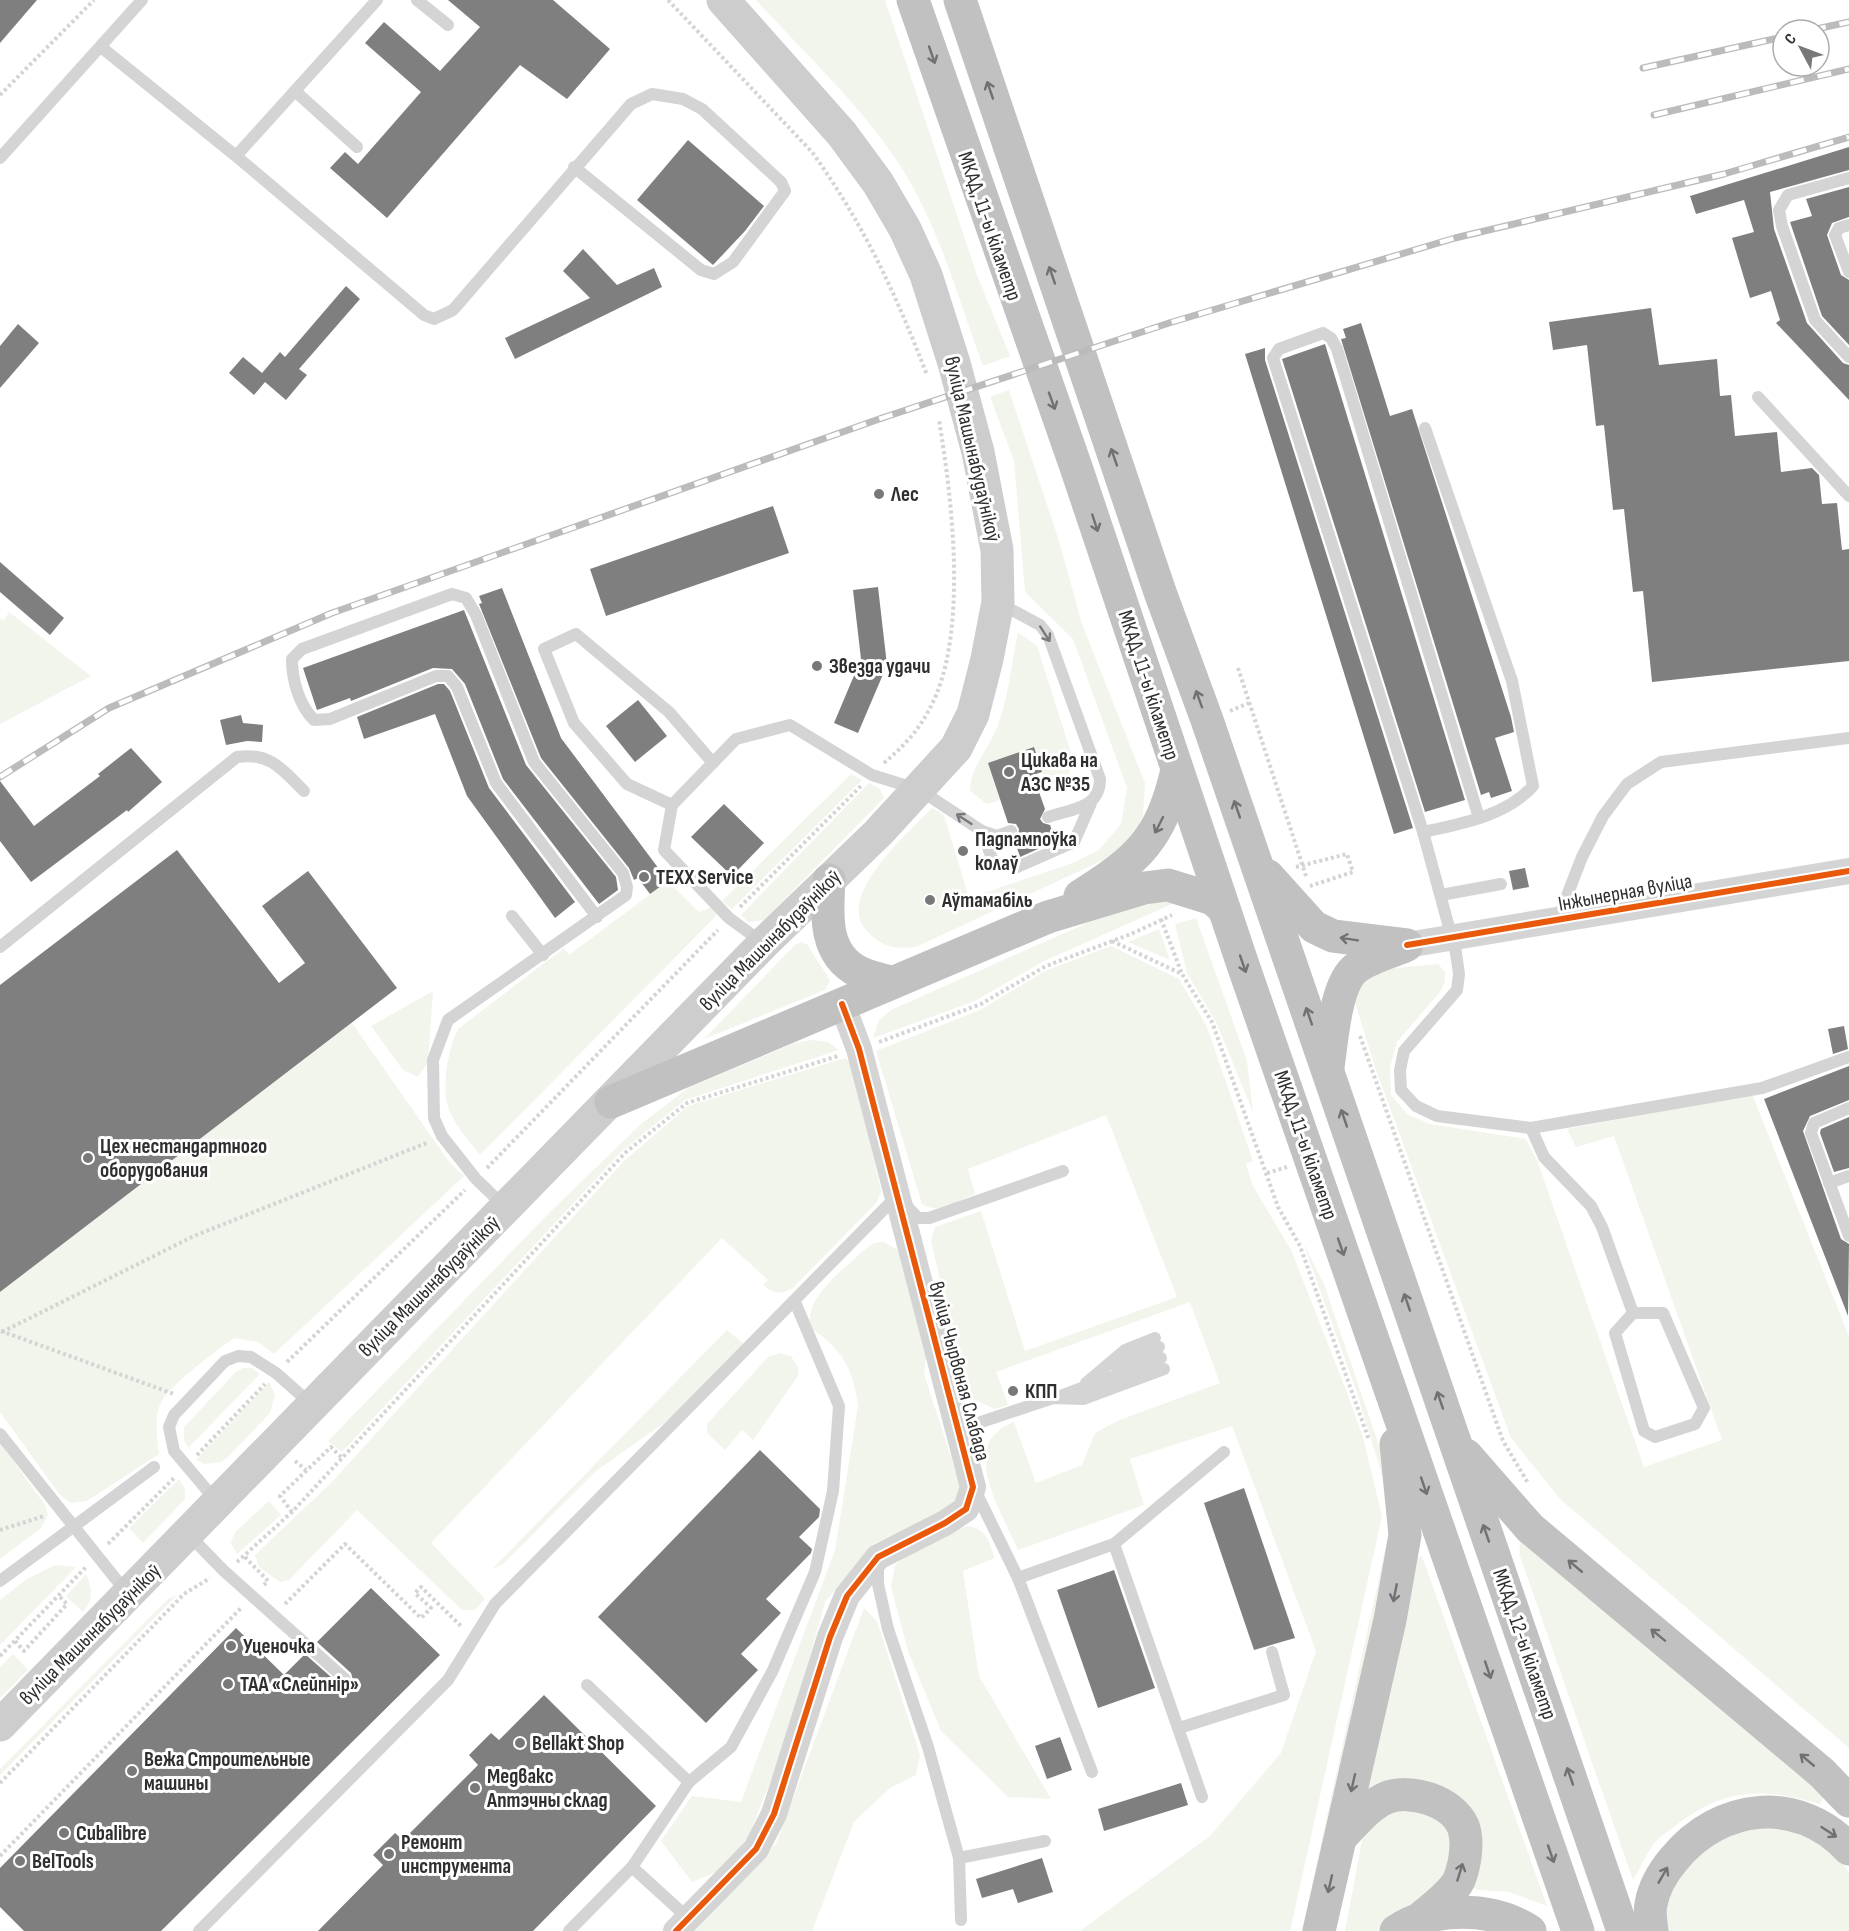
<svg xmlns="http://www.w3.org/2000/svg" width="1849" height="1931" viewBox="0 0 1849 1931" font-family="'Sofia Sans Condensed',sans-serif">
  <rect width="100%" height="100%" fill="#fff"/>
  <g fill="#f1f5ec">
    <path d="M756,0H885L977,275L1010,356L983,366C958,298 938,222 897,161C858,102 803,52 756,0Z"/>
    <path d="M1009,390L1059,541L1082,624L1145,783L1143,815L1132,842L1114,855L916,947C894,949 883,948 867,931C834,896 910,832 932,808L944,815L969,898L1073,863L1099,850L1121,824L1127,788L1073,639L1025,592L1014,461L990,397Z"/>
    <path d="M9,612L91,676L0,724V618L4,621Z"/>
    <path d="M1018,632L1037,646L1073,759L1068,778L1047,786L1033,747L988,763L1000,800L987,804L970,791C970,765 993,745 1000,719C1009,692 1012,661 1018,632Z"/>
    <path d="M851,774L862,780L732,909L722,901Z"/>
    <path d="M869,783L880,789L884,798L764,920L748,922L741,915Z"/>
    <path d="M668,881L699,912L718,905L716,916L480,1155C470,1142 456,1127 450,1112C440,1091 448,1049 458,1029L564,948L569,955Z"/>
    <path d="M1181,900L1042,962L975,1001L873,1038L879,1020L891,1010L1132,903Z"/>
    <path d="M1196,918L1247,1061L1253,1112L1217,1024L1187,973L1175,924Z"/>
    <path d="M1159,929L1170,960L1128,942Z"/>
    <path d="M802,942L808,945C814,958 824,968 830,981L825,990L704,1039L795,945Z"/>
    <path d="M1111,946L1179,979L1207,1027L1253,1161L1246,1164L1253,1186L1291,1250L1346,1390L1363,1437L1382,1516L1290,1931H1080L1210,1836L1281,1753L1316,1651L1232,1426L1130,1459L1144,1505L1018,1550C1002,1512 956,1443 1014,1422L1036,1483L1082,1465L1095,1433L1117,1421L1220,1383L1190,1302L996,1372L1008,1405L995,1409L973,1399L966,1392L931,1241L935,1227L981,1211L1025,1351L1177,1297L1106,1115L968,1169L975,1194C959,1200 938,1215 922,1204L876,1051L980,1010L1045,971Z"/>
    <path d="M1438,964L1445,972V982L1440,992L1397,1042L1390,1067L1391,1095L1407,1114L1430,1124L1526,1139L1537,1160L1644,1467L1722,1440L1614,1136L1576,1147L1567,1129L1752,1094L1849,1336V1748L1559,1498L1511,1438L1375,1067L1351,989L1386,969Z"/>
    <path d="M433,991L428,1062L418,1077L403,1070L371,1026Z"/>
    <path d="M352,1023L450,1163L464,1176L274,1354L258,1342L234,1338C216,1351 175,1381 163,1399C153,1414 157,1437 159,1454L87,1501L71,1503L60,1495L0,1412V1292Z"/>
    <path d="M812,1040L828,1042L839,1050L685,1100L621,1152L342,1452L328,1441L550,1212L641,1124L688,1088L795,1043Z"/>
    <path d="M845,1058L853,1065L881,1191L877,1202L793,1288C780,1295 775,1294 763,1285L768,1280L722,1238L431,1543L485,1599L475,1610H462L357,1510L289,1580L280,1582L259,1567L255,1555L331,1483L624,1161L688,1106Z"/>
    <path d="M883,1242L904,1253L928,1341L924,1374L960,1485L958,1503L873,1544L825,1602L786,1741L750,1833L728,1867L692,1882L661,1841L692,1796L741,1802L835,1550L858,1406C854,1370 841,1347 810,1328C805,1295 843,1271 864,1250L874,1243Z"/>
    <path d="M1303,1243L1324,1284L1395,1493L1396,1534L1311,1931H1302L1389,1532L1386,1488L1356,1390Z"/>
    <path d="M727,1330L744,1344L671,1418L596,1471L502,1565L492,1569Z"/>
    <path d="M780,1353L791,1356L798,1368V1376L753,1440L742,1430L725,1450L707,1433V1424L768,1357Z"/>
    <path d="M243,1368H252L260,1374L188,1448L184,1440V1427L236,1372Z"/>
    <path d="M269,1382L275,1395L270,1413L228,1457L221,1462L205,1464L196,1460Z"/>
    <path d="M0,1443L45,1505L48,1515L41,1528L0,1559Z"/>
    <path d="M179,1479L185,1489V1499L143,1543L129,1528Z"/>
    <path d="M269,1501L281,1515L237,1554L231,1543L235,1532Z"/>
    <path d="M967,1526C987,1529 989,1541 995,1558L963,1571L979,1676L1051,1799L1008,1797L941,1731L908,1651L891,1587L895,1566L905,1555L949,1532Z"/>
    <path d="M1519,1530L1825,1794L1820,1804C1764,1788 1727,1787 1679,1823C1672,1829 1663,1834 1657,1840C1647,1851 1641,1868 1633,1880L1520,1556Z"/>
    <path d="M1422,1556L1547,1906L1509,1892L1478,1890L1470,1886L1474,1831L1361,1793L1417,1558Z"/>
    <path d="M55,1565L76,1567L0,1645V1600L27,1579Z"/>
    <path d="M86,1574C92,1589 94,1599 83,1612L66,1596Z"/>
    <path d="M177,1595L0,1775V1769L168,1599Z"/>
    <path d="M864,1608L877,1621L920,1755L916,1775L890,1788L854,1822L812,1931H695L776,1844Z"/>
    <path d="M13,1654L28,1670L0,1698V1667Z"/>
    <path d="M1421,1807L1454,1832L1442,1891L1397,1914L1377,1931H1345L1363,1835L1383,1812Z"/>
    <path d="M1732,1826L1801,1831L1840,1860L1849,1873V1931H1661L1671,1877Z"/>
  </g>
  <g fill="#7f7f7f">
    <path d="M0,0H37L0,43Z"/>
    <path d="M448,0H553L610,49L567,99L520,65L387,218L330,168L345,152L358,164L421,92L365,43L384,22L440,71L480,27Z"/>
    <path d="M688,140L764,206L745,231L713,265L637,200Z"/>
    <path d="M1849,147V170L1770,192L1774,229L1807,323L1843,363L1849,365V400L1776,323L1780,320L1771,291L1750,298L1732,238L1754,232L1744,200L1696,214L1690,196Z"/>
    <path d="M1849,187V217L1832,223L1827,235L1841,275L1849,280V345L1822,316L1790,222L1812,216L1806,199Z"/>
    <path d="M583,249L617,285L654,268L662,287L515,359L505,338L590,298L563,271Z"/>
    <path d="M346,286L360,299L299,369L307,375L286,400L265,382L254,395L229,373L243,357L262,373L280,352L285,357Z"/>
    <path d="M1651,308L1659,365L1717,359L1720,396L1731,395L1735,436L1777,432L1781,472L1812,468L1819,475L1822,504L1837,503L1842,550L1849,549V661L1652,682L1643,591L1633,592L1624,509L1613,510L1604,425L1596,426L1587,345L1553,350L1549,322Z"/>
    <path d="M1361,323L1390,416L1412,409L1511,717L1514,732L1495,738L1512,791L1491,798L1489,792L1481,795L1341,339L1346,338L1343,329Z"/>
    <path d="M18,324L39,343L0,388V346Z"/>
    <path d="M1325,344L1465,800L1425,812L1282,359Z"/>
    <path d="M1265,348V360L1413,828L1394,834L1245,354Z"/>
    <path d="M773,506L789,553L606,616L590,569Z"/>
    <path d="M0,562L64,618L50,635L0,592Z"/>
    <path d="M878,587L887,665L858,733L834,723L861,659L853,590Z"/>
    <path d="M502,588L561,738L668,881L650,894L638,878L634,880L629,868L541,758L479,604L482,603L479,596Z"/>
    <path d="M464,610L526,765L616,877L618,890L599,904L503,779L465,684L452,669L433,668L351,701L350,698L317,710L303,668Z"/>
    <path d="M438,684H444L450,691L489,788L575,902L555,918L467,796L435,714L364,739L357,717Z"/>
    <path d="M638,700L667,736L635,762L606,726Z"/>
    <path d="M241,715L243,723L263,725L262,742L247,741L226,745L220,720Z"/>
    <path d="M1034,747L1042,772L1033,775L1045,809L1040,819L1043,823L1050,825L1056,841L1020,857L1014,839L1018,836L1019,829L1016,824L1008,823L988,763Z"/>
    <path d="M131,748L162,782L128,812L127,810L31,882L0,841V781L34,826L100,776L98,774Z"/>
    <path d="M724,804L764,843L732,876L691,837Z"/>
    <path d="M177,850L279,983L305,963L262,906L308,871L397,988L0,1292V985Z"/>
    <path d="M1525,868L1529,887L1513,890L1509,871Z"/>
    <path d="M1844,1026L1848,1049L1833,1054L1828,1029Z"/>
    <path d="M1849,1066V1100L1810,1116L1803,1131L1841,1239L1849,1244L1848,1316L1764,1099Z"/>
    <path d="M1849,1117V1168L1834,1172L1820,1133L1821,1129Z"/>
    <path d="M760,1450L820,1509L819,1517L799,1537L812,1549L811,1553L766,1599L781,1613L741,1654L758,1670L706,1723L598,1617Z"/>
    <path d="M1244,1488L1295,1638L1254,1650L1204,1503Z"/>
    <path d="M1114,1570L1155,1688L1098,1708L1057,1590Z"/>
    <path d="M371,1588L440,1655L161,1931H24L0,1907V1868L236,1628L284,1675L305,1654L340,1685H351L353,1680L351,1673L317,1642Z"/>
    <path d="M544,1695L656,1806L533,1931H318L383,1865L373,1855L395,1833L403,1840L478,1765L469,1755L491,1733L499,1740Z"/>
    <path d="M1060,1737L1072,1770L1047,1779L1035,1746Z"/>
    <path d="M1181,1783L1188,1805L1104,1831L1098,1809Z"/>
    <path d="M1042,1858L1053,1892L1018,1903L1013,1889L982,1898L976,1879Z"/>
  </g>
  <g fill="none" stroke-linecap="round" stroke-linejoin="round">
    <g stroke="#d4d4d4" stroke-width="4" stroke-dasharray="3 3" stroke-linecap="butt">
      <path d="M668,0L812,152C864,225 895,292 927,375"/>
      <path d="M0,95L94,0"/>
      <path d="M1238,668L1306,876"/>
      <path d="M1230,711L1249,703"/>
      <path d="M884,763C903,747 919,730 930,708C969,636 952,498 939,420"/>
      <path d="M1296,867L1347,854L1353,872L1310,886"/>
      <path d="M740,907L862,785"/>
      <path d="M1161,919L1182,974"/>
      <path d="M1112,941L1182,974L1212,1022L1278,1207L1300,1246L1369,1440"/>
      <path d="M1360,1036L1503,1441L1528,1483"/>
      <path d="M879,1042L981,1004L1046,966L1131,934L1172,915"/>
      <path d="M487,1168L718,930"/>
      <path d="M1267,1173L1287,1167"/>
      <path d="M1,1331L174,1394"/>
      <path d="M2,1332L194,1236L429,1142"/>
      <path d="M287,1362L465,1190"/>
      <path d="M197,1455L265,1384"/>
      <path d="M295,1461L306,1470"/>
      <path d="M292,1512L280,1496L331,1447L342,1458"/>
      <path d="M0,1530L44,1516"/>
      <path d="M108,1544L175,1477"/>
      <path d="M245,1557L268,1581L264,1585"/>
      <path d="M237,1562L292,1512L626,1152L687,1103L838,1056"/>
      <path d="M285,1604L345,1544L421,1618L431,1608L415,1593L421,1587L462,1627"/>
      <path d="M15,1641L24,1651L67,1604L59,1596"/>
      <path d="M0,1656L86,1567"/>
      <path d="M0,1783L184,1594L210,1578"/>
      <path d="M0,1856L242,1607"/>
    </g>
    <g stroke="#d4d4d4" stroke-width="12">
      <path d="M417,0L448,25"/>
      <path d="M101,47L236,156L424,315L434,319L453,310L631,104L652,94L683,99L702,109L781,182L785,191L733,262L714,274L701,270L574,167"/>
      <path d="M295,91L357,147"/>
      <path d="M236,156L377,0"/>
      <path d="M0,158L142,0"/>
      <path d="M1849,178L1788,195L1779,210L1782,226L1815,320L1849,357"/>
      <path d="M1849,225L1839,228L1835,235L1849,272"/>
      <path d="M1758,397L1849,496"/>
      <path d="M999,603L1040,625L1048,635L1100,779C1100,809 1071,809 1048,817"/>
      <path d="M672,805L627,784L574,723L544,649L576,634L669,712L713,763"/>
      <path d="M1479,818L1337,349L1331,338L1323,333L1279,349L1273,358L1423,832L1456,953L1459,974L1457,990L1404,1051L1400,1070L1401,1090L1416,1106L1437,1116L1531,1128L1762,1088L1849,1057"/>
      <path d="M982,831L994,864L1017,867L1074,842L1091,803"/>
      <path d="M1423,832C1461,824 1506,816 1533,786L1512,681L1425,428"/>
      <path d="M1441,895L1501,884"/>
      <path d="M512,916L543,955"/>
      <path d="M1558,919L1582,857L1603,816L1627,784L1661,762L1849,738"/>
      <path d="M763,943L729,918L664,850L672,805L736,739L790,725L872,775L920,790L982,831L997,836L1011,831"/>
      <path d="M0,947L237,757C270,752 282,769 304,791"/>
      <path d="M1849,1108L1814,1123L1811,1133L1849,1236"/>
      <path d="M1531,1128L1544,1157L1591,1206L1602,1227L1633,1313L1615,1333L1644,1431L1655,1437L1695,1424L1704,1408L1663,1313H1633"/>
      <path d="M1829,1183L1849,1176"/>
      <path d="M505,1207L476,1179L442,1136L434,1118L433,1060L448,1020L626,895L627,887L623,873L534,762L476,615L466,598L452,594L302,649L292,659C292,680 299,705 314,720L330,719L436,676H448L457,687L496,783L597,917"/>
      <path d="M1113,1364L1159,1347"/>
      <path d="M1086,1383L1125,1350L1155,1338"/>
      <path d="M1060,1396L1161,1358"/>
      <path d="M957,1430L1053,1398L1083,1399L1164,1369"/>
      <path d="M0,1434L127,1593"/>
      <path d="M974,1488L1018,1578L1114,1544L1202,1797"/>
      <path d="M217,1502L174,1451L169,1427L174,1415L225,1361L238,1356L251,1357L276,1373L311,1404"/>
      <path d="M188,1534L223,1570L345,1679"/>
      <path d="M1114,1544L1224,1452"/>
      <path d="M878,1561V1584L888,1629L928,1747L959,1858L961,1920"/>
      <path d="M1018,1578L1092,1772"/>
      <path d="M0,1581L154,1467"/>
      <path d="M587,1685L689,1782"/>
      <path d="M1179,1728L1284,1695L1272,1652"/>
      <path d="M959,1858L1045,1841"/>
      <path d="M632,1867L688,1918"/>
      <path d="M199,1931L448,1680L495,1604L897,1196L918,1218H929L1063,1171"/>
      <path d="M569,1931L632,1867L689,1782L731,1747L773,1670L815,1572L833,1491L839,1406L795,1302"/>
    </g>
    <g stroke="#d4d4d4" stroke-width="26">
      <path d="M1407,945L1849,871"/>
      <path d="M676,1931L756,1849L774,1814L830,1637L847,1596L878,1557L945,1523L966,1509L973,1487L859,1049L842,1004"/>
    </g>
    <path stroke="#cdcdcd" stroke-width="33" d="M0,1725L764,943L878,833L956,748L973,714L987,659L998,602L997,550L978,452L954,363L926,275L905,229L878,183L842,134L723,0"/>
    <g stroke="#c1c1c1" stroke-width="33">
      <path d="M913,0L1076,467L1242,962L1578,1931"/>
      <path d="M960,0L1160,592L1207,720L1623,1931"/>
      <path d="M1268,876L1314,927L1333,936L1407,945"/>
      <path d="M829,880C827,914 823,954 859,972C868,977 880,979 890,982"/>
      <path d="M1080,896C1139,859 1161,839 1177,770"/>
      <path d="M1328,1067C1332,1042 1335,984 1356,968C1369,958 1388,953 1403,947"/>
      <path d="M611,1102L1048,917L1144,888L1168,885L1213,899L1224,909"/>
      <path d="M1466,1455L1530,1528L1822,1773L1849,1801"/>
      <path d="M1341,1837C1354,1824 1369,1805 1386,1798C1410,1788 1452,1801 1463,1826C1469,1841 1465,1865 1459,1880C1452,1894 1435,1906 1423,1916"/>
      <path d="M1319,1931L1390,1620L1405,1535L1396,1444"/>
      <path d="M1396,1931C1433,1906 1492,1906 1530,1931"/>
      <path d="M1652,1931C1651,1923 1649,1912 1651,1904C1654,1887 1663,1872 1674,1859C1720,1803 1798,1794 1849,1849"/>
    </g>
    <defs>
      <g id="rail">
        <path d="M1812,30L1849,22"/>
        <path d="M1643,68L1783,37"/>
        <path d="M1654,115L1849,69"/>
        <path d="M0,777L109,708L332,613L882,418L1169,323L1455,238L1724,174L1849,137"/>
      </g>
    </defs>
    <use href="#rail" stroke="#bbb" stroke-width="7"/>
    <use href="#rail" stroke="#fff" stroke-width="4.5" stroke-dasharray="14" stroke-linecap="butt"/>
    <defs>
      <g id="cycleway">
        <path d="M1407,945L1849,871"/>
        <path d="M676,1931L756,1849L774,1814L830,1637L847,1596L878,1557L945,1523L966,1509L973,1487L859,1049L842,1004"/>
      </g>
    </defs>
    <use href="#cycleway" stroke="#fff" stroke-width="10"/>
    <use href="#cycleway" stroke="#e8590c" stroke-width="6"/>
  </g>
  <defs><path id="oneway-shaft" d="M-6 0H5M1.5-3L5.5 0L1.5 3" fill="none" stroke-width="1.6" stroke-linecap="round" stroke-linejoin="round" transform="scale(1.5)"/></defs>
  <g stroke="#717171">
    <use href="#oneway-shaft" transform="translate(932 55) rotate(71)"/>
    <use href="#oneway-shaft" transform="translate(990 90) rotate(-109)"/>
    <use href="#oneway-shaft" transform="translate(1052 275) rotate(-109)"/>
    <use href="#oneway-shaft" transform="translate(1052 401) rotate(70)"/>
    <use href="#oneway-shaft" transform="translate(1114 457) rotate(-109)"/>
    <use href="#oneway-shaft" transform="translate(1095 523) rotate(72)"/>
    <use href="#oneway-shaft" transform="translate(1199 699) rotate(-110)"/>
    <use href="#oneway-shaft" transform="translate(1237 809) rotate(-109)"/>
    <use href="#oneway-shaft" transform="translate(1159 825) rotate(117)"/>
    <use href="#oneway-shaft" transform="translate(1349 939) rotate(-171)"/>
    <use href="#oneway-shaft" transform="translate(1243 964) rotate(71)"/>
    <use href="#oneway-shaft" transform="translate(1309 1016) rotate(-109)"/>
    <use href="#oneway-shaft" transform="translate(1344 1118) rotate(-109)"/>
    <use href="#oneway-shaft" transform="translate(1341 1247) rotate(71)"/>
    <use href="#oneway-shaft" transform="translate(1407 1302) rotate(-109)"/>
    <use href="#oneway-shaft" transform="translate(1440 1400) rotate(-109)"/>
    <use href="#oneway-shaft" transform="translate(1424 1486) rotate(71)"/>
    <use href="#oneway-shaft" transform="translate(1486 1533) rotate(-109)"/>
    <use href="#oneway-shaft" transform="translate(1575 1566) rotate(-140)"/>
    <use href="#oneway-shaft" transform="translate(1395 1593) rotate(101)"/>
    <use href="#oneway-shaft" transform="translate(1658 1635) rotate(-141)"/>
    <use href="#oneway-shaft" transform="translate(1488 1670) rotate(71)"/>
    <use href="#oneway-shaft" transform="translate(1807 1760) rotate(-140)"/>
    <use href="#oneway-shaft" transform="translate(1570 1776) rotate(-109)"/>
    <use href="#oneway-shaft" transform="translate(1353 1783) rotate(103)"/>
    <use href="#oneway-shaft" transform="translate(1829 1832) rotate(33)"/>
    <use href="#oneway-shaft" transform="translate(1551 1854) rotate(71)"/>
    <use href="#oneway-shaft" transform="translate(1460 1872) rotate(-73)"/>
    <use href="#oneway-shaft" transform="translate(1663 1875) rotate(-60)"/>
    <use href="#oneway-shaft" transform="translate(1330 1884) rotate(103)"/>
  </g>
  <g stroke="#797979">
    <use href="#oneway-shaft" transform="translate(1045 634) rotate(57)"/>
    <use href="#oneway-shaft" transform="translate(964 819) rotate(-147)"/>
  </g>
  <g fill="#787878" stroke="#fff" stroke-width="2">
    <circle cx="879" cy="494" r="6"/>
    <circle cx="817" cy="666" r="6"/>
    <circle cx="1009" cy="772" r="6"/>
    <circle cx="963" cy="851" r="6"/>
    <circle cx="644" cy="877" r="6"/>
    <circle cx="930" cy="900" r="6"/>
    <circle cx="88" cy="1158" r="6"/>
    <circle cx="1013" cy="1391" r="6"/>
    <circle cx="231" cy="1646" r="6"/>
    <circle cx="228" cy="1684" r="6"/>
    <circle cx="520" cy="1743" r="6"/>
    <circle cx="132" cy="1771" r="6"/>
    <circle cx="475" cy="1788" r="6"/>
    <circle cx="64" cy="1833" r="6"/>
    <circle cx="389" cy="1854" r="6"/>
    <circle cx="20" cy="1861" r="6"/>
  </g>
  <g text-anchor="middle" stroke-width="6" stroke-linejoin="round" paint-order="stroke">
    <g font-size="21" fill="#2f2f2f" stroke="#fff">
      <text transform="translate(990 226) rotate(71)" y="7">МКАД, 11-ы кіламетр</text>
      <text transform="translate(973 449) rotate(77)" y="7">вуліца Машынабудаўнікоў</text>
      <text transform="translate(1149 685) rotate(72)" y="7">МКАД, 11-ы кіламетр</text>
      <text transform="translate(1625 892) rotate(-10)" y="7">Інжынерная вуліца</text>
      <text transform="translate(770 940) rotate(-45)" y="7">вуліца Машынабудаўнікоў</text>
      <text transform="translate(1306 1145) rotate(71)" y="7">МКАД, 11-ы кіламетр</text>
      <text transform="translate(429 1286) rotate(-45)" y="7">вуліца Машынабудаўнікоў</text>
      <text transform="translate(960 1371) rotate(75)" y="7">вуліца Чырвоная Слабада</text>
      <text transform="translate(90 1634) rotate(-45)" y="7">вуліца Машынабудаўнікоў</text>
      <text transform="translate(1525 1644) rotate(71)" y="7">МКАД, 12-ы кіламетр</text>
    </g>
    <g font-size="21" font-weight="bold" fill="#2f2f2f" stroke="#fff" text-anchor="start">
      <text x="891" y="501">Лес</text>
      <text x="829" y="673">Звезда удачи</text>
      <text x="1021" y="767">Цикава на<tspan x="1021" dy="24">АЗС №35</tspan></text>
      <text x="975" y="846">Падпампоўка<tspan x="975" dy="24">колаў</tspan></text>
      <text x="656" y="884">TEXX Service</text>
      <text x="942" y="907">Аўтамабіль</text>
      <text x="100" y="1153">Цех нестандартного<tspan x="100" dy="24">оборудования</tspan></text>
      <text x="1025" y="1398">КПП</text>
      <text x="243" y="1653">Уценочка</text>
      <text x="240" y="1691">ТАА «Слейпнір»</text>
      <text x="532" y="1750">Bellakt Shop</text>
      <text x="144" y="1766">Вежа Строительные<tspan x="144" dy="24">машины</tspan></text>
      <text x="487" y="1783">Медвакс<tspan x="487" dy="24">Аптэчны склад</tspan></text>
      <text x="76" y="1840">Cubalibre</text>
      <text x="401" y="1849">Ремонт<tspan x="401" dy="24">инструмента</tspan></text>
      <text x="32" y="1868">BelTools</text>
    </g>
  </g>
  <g transform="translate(1801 48) rotate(311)"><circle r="28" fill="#ffffff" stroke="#acacac" stroke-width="1.5"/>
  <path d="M0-4.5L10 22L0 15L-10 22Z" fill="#787878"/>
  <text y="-9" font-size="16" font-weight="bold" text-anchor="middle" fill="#2f2f2f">С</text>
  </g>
</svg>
